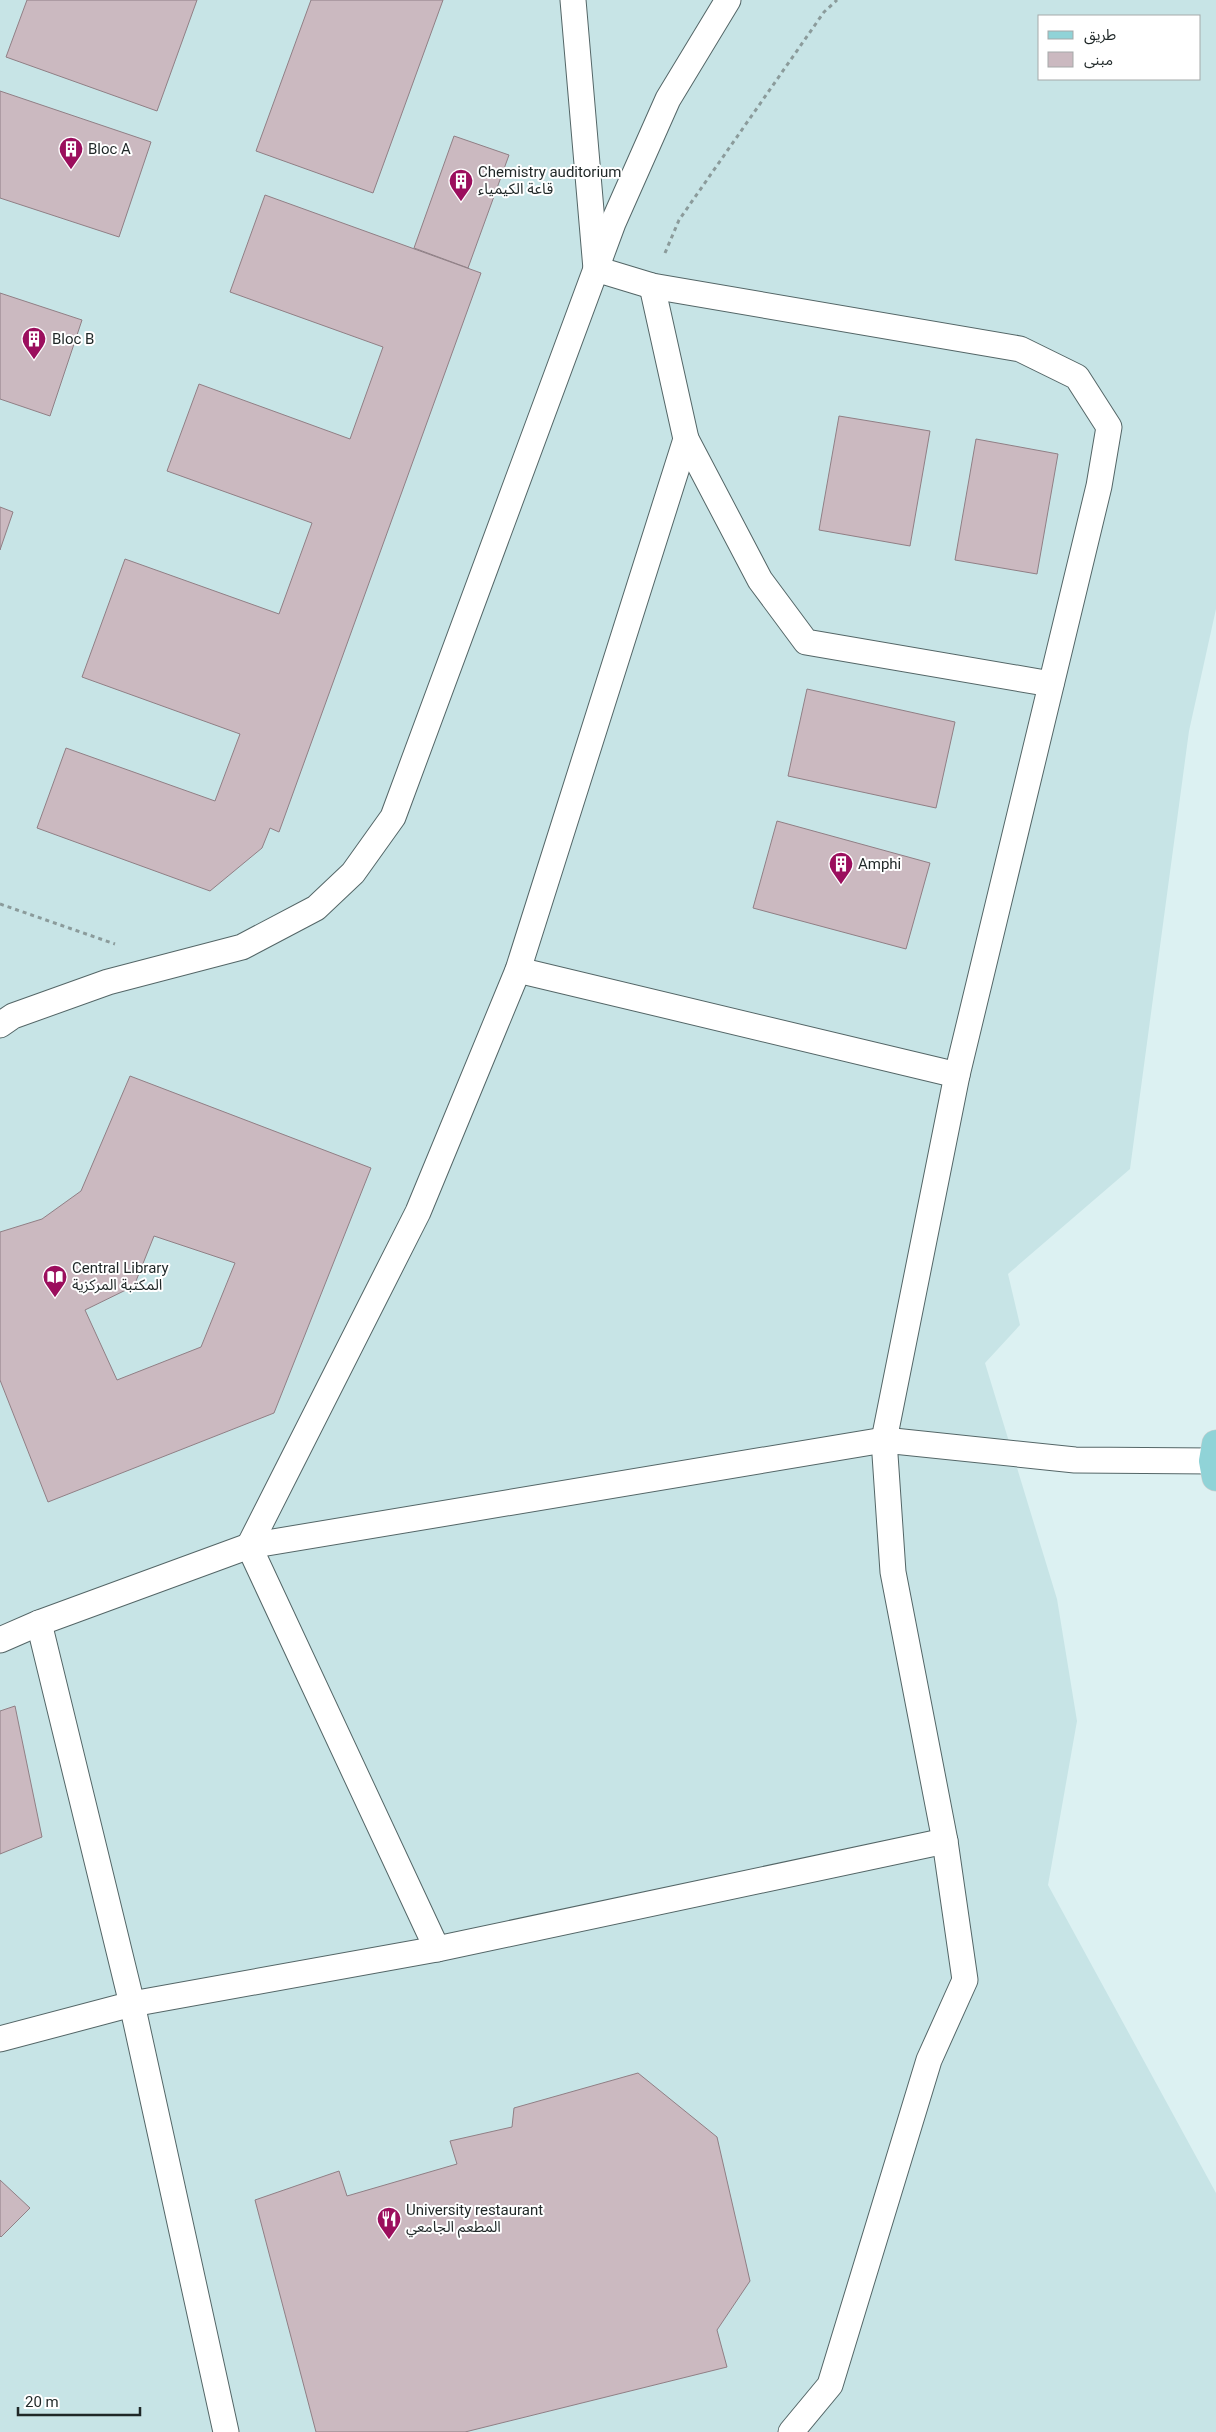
<svg xmlns="http://www.w3.org/2000/svg" width="1216" height="2432" viewBox="0 0 1216 2432" font-family="Roboto,'Noto Sans Arabic',sans-serif">
  <rect width="100%" height="100%" fill="#dcf1f2"/>
  <path fill="#c7e4e6" fill-rule="evenodd" d="M0,0H1216V609L1189,731L1130,1169L1008,1274L1020,1325L985,1363L1057,1599L1077,1721L1048,1885L1216,2193V2432H0ZM1040,16H1200V79H1040Z"/>
  <g fill="#cbb9c0" stroke="#907f85" fill-rule="evenodd">
    <path d="M27,0H197L157,111L6,57Z"/>
    <path d="M311,0H443L373,193L256,151Z"/>
    <path d="M0,91L151,142L119,237L0,198Z"/>
    <path d="M454,136L509,155L468,268L414,248Z"/>
    <path d="M265,195L481,273L279,832L270,828L262,848L210,891L37,828L66,748L215,801L240,734L82,677L125,559L279,614L312,523L167,471L199,384L350,439L383,347L230,292Z"/>
    <path d="M0,293L82,320L50,416L0,399Z"/>
    <path d="M839,416L930,431L910,546L819,530Z"/>
    <path d="M976,439L1058,454L1037,574L955,560Z"/>
    <path d="M0,507L13,512L0,550Z"/>
    <path d="M807,689L955,722L936,808L788,776Z"/>
    <path d="M777,821L930,863L906,949L753,908Z"/>
    <path d="M130,1076L371,1168L274,1413L48,1502L0,1380V1232L42,1219L81,1191ZM154,1236L235,1263L201,1347L117,1380L85,1310L134,1286Z"/>
    <path d="M15,1706L42,1837L0,1854V1711Z"/>
    <path d="M638,2073L717,2137L750,2281L717,2330L727,2367L465,2432H316L255,2200L339,2171L347,2196L457,2164L450,2141L512,2127L514,2108Z"/>
    <path d="M0,2180L30,2208L1,2237L0,2236Z"/>
  </g>
  <g fill="none" stroke-linecap="round" stroke-linejoin="round">
    <defs>
      <g id="lane">
        <path d="M573,0L596,269L652,286L1020,349L1077,377L1109,427L1099,486L957,1075L884,1440L893,1572L945,1841L965,1980L929,2060L830,2385L791,2432"/>
        <path d="M686,439L760,580L806,642L1051,684"/>
        <path d="M518,970L957,1075"/>
        <path d="M0,1025L13,1016L108,982L242,947L316,908L353,873L393,817L613,223L668,99L728,0"/>
        <path d="M39,1623L132,2004L226,2432"/>
        <path d="M0,1640L39,1623L249,1546L884,1440L1075,1460L1213,1461"/>
        <path d="M437,1949L249,1546L418,1212L518,970L686,439L652,286"/>
        <path d="M0,2039L132,2004L437,1949L945,1841"/>
      </g>
      <path id="primary" d="M1216,1444L1213,1461L1216,1477"/>
    </defs>
    <use href="#lane" stroke="#546667" stroke-width="27"/>
    <use href="#primary" stroke="#cecfcf" stroke-width="29"/>
    <g stroke="#8b9b9b" stroke-width="3" stroke-dasharray="4 4" stroke-linecap="butt">
      <path d="M665,253L679,220L824,12L837,0"/>
      <path d="M0,904L115,944"/>
    </g>
    <use href="#lane" stroke="#fff" stroke-width="25"/>
    <use href="#primary" stroke="#90d3d7" stroke-width="28"/>
  </g>
  <defs>
    <symbol id="building-pin" viewBox="-11 -11 22 30"><path d="M0 17L-7.5 6A9.5 9.5 0 1 1 7.5 6Z" fill="#9b0e5d" stroke="#fff"/><path d="M-4-6H4V6H1V3H-1V6H-4ZM-2.5-4.3h1.7v1.8h-1.7ZM.8-4.3h1.7v1.8H.8ZM-2.5-1h1.7V.8h-1.7ZM.8-1h1.7V.8H.8Z" fill="#fff"/></symbol>
    <symbol id="library-pin" viewBox="-11 -11 22 30"><path d="M0 17L-7.5 6A9.5 9.5 0 1 1 7.5 6Z" fill="#9b0e5d" stroke="#fff"/><path d="M-6-4Q-3-5.5-.7-3.5V5Q-3 3-6 4ZM6-4Q3-5.5 .7-3.5V5Q3 3 6 4Z" fill="#fff"/></symbol>
    <symbol id="restaurant-pin" viewBox="-11 -11 22 30"><path d="M0 17L-7.5 6A9.5 9.5 0 1 1 7.5 6Z" fill="#9b0e5d" stroke="#fff"/><path d="M-5-6h1v4h1v-4h1v4h1v-4h1v5L-1.5 .5V6h-2V.5L-5-1ZM5-6V6H3V1.5H1.5Q1.5-4 5-6Z" fill="#fff"/></symbol>
  </defs>
  <g fill-rule="evenodd">
    <use href="#building-pin" x="57" y="135" width="28" height="38"/>
    <use href="#building-pin" x="447" y="167" width="28" height="38"/>
    <use href="#building-pin" x="20" y="325" width="28" height="38"/>
    <use href="#building-pin" x="827" y="850" width="28" height="38"/>
    <use href="#library-pin" x="41" y="1263" width="28" height="38"/>
    <use href="#restaurant-pin" x="375" y="2205" width="28" height="38"/>
  </g>
  <g text-anchor="middle" stroke-width="4" stroke-linejoin="round" paint-order="stroke">
    <g font-size="15" fill="#1f2727" stroke="#fff" text-anchor="start">
      <text x="88" y="154">Bloc A</text>
      <text x="478" y="177">Chemistry auditorium<tspan x="478" dy="17">قاعة الكيمياء</tspan></text>
      <text x="52" y="344">Bloc B</text>
      <text x="858" y="869">Amphi</text>
      <text x="72" y="1273">Central Library<tspan x="72" dy="17">المكتبة المركزية</tspan></text>
      <text x="406" y="2215">University restaurant<tspan x="406" dy="17">المطعم الجامعي</tspan></text>
    </g>
  </g>
  <rect x="1038" y="15" width="162" height="65" fill="#ffffff" stroke="#a5a9a9"/>
  <rect x="1048" y="31" width="25" height="8" fill="#90d3d7" stroke="#a5a9a9"/>
  <text x="1084" y="40" font-size="15" fill="#1f2727">طريق</text>
  <rect x="1048" y="52" width="25" height="15" fill="#cbb9c0" stroke="#a5a9a9"/>
  <text x="1084" y="65" font-size="15" fill="#1f2727">مبنى</text>
  <path d="M18 2407v8h122v-8" fill="none" stroke="#1f2727" stroke-width="2.5"/>
  <text x="25" y="2407" font-size="15" fill="#1f2727" stroke="#ffffff" stroke-width="4" paint-order="stroke">20 m</text>
</svg>
